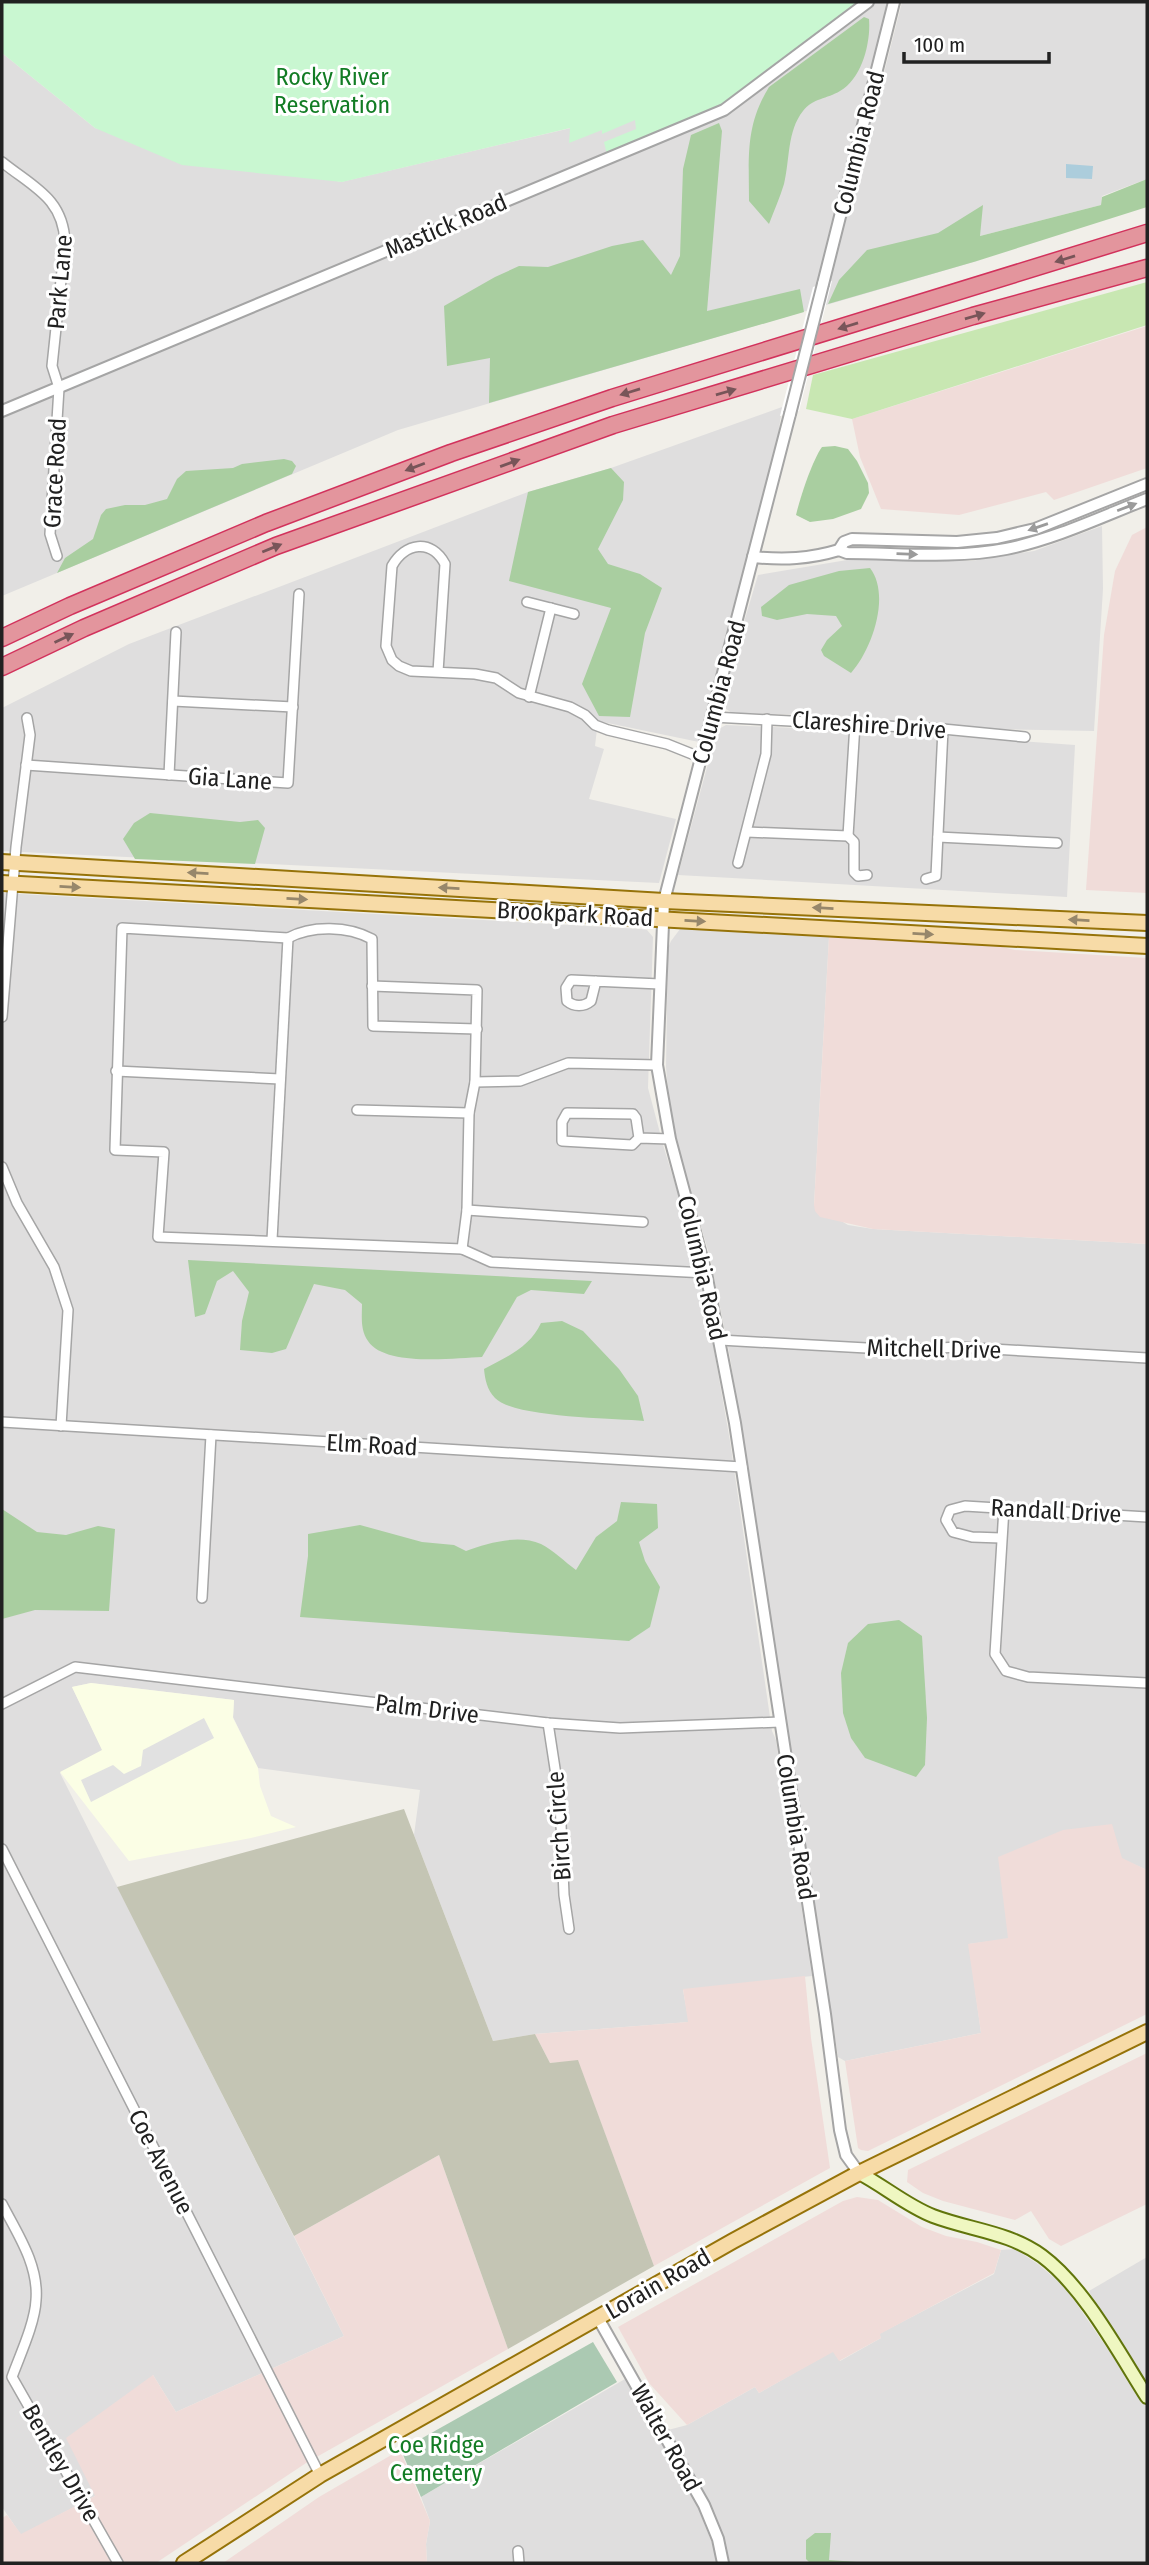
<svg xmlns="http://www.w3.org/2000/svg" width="1149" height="2565" viewBox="0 0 1149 2565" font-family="'Fira Sans Condensed',sans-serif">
  <rect width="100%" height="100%" fill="#f1efe9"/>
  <g fill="#dfdede">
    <path d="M855,2H892L883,77L902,2H1147V179L1102,196L1101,205L980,236L977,261L398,430L2,596V53L95,128L341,182L571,128L570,142Z"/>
    <path d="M782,407L777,444L699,742L598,721L595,746L604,749L589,799L676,819L659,883L2,851V708L129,644L528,492L611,468Z"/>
    <path d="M1102,526L1103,589L1094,731L990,729L838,716L732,713L722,706V696L758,575L853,559L971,561L1034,551Z"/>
    <path d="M726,725L926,734L1075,745L1067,897L678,875L717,730Z"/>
    <path d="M2,893L641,929L647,930L653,937L648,1088L664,1148L698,1259L730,1441L772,1731L776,1740L812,1976L683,1990L689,2022L535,2034L493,2041L414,1835L420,1790L258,1768L233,1717L234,1700L91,1683L72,1687L103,1751L60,1773L344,2336L176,2412L153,2375L95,2496L21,2535L2,2507Z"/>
    <path d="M680,929H706L829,937L814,1205L848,1225L873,1229L1147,1244V1870L1122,1859L1008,1939L969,1944L981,2033L845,2061L838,2057L730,1357L710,1257L674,1136L670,1113L666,1067L668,948L671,941Z"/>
    <path d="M1015,2249L1038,2264L1065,2287L1147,2406V2563H727L726,2550L712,2508L668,2430L687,2425L755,2387L759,2393L833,2351L840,2361L881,2338L879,2334L994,2274L1001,2250Z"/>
    <path d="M1147,2257V2389L1102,2320L1089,2291Z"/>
    <path d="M625,2379L695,2500L714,2548L716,2563H427L426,2544L430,2521L421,2497Z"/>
  </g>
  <g fill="#f0dcd9">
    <path d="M1147,326V468L1054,500L1046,492L959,515L881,509L860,457L852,419Z"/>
    <path d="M1147,527V893L1086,890L1104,635L1115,571L1132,535Z"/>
    <path d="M829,937L990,944L1015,950L1147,958V1244L873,1229L820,1217L815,1211L814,1205Z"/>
    <path d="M1112,1824L1122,1858L1147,1870V2014L868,2151L861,2150L858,2148L845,2061L981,2033L968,1944L1008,1938L998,1857L1063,1830Z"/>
    <path d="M805,1976L811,2038L830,2168L654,2266L578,2061L550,2063L535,2034L688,2022L683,1989Z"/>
    <path d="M1147,2053V2204L1061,2246L1049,2239L1031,2211L1015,2220L943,2201L923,2193L907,2182L908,2170Z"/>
    <path d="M439,2155L508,2349L306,2463L156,2563H2V2518L7,2515L21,2534L95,2496L66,2438L153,2375L176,2412L344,2336L294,2236Z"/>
    <path d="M857,2197L878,2200L922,2227L946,2236L977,2242L1001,2250L994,2273L880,2334L881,2338L839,2361L833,2352L759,2393L755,2387L687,2425L649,2383L618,2327L843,2201Z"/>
    <path d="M400,2450L430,2521L426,2544L427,2563H223L319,2497Z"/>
  </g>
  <path fill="#fbfee5" d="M91,1683L234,1700L233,1718L258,1768L260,1786L271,1816L296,1827L251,1838L129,1861L60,1772L102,1750L72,1687Z"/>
  <path fill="#c4c5b4" d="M404,1809L493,2041L535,2034L550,2063L578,2060L654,2266L508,2349L439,2155L294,2236L117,1887Z"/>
  <path fill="#c8e7b2" d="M1147,282V325L852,419L806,409L813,375Z"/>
  <g fill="#a9cea0">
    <path d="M864,17L869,19C871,42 862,79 840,91C827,99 813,98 803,111C787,131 790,160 784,184C780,197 774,211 769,224L749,201C749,157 745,126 769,87Z"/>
    <path d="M719,123L722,131L707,311L800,289L804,312L489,403L490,358L447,366L444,306L495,277L519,266L548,267L612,246L643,240L671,275L680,256L683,169L691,135Z"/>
    <path d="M1147,179V207L977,261L828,304L839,280L867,250L938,233L983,205L980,236L1101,205L1102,197Z"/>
    <path d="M835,446L848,449L857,461L868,483L869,493L861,509L833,519L810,522L796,515C800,498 812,461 822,447Z"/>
    <path d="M284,459L292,461L296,466L292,474L57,573L65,558L93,539L101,515L106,509L125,505H145L167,499L177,479L186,471L233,468L242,464Z"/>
    <path d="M611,468L624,482L623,500L598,549L608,564L640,574L662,588L645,633L630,717L599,716L582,684L611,608L509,581L528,492Z"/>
    <path d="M870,568C891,595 872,650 851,673L824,656L821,650L827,640L842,626L836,616L807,614L777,620L762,616L761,607L789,585L839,571Z"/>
    <path d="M150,813L240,822L258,820L265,828L255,864L135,859L123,839L134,823Z"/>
    <path d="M188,1260L592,1281L584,1294L531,1290L517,1297L482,1357C454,1358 385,1367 368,1341C360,1330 362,1316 362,1304L345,1290L314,1284L286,1349L272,1353L240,1350L242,1321L249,1292L233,1271L217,1281L205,1314L195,1317Z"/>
    <path d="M562,1321L583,1331L619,1369L638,1396L644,1421C613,1418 514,1418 495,1398C487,1390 485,1379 484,1369C507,1357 530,1347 541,1323Z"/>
    <path d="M621,1502L657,1504L658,1528L639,1542L645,1561L660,1587L650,1627L629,1641L300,1617L308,1556V1534L360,1525L422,1542L454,1545L466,1551C488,1543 518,1534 541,1544C553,1550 565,1562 576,1570L596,1537L617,1521Z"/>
    <path d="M2,1509L37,1532L66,1535L98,1526L115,1529L109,1611L35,1610L2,1619Z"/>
    <path d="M899,1620L922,1636L927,1718L925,1765L916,1777L865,1758L851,1738L843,1713L841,1673L848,1643L868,1624Z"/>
    <path d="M815,2533H831L829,2560L871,2563H810L806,2559V2540Z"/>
  </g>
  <path fill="#abc9b2" d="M593,2342L617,2382L421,2497L401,2450Z"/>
  <path fill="#c9f7d1" d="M2,2H863L723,107L607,155L604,142L636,129L635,120L602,134V130L569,143L570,128L342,182L182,165L95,128L2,53Z"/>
  <path fill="#e1e1e1" d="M204,1718L214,1738L91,1802L81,1780L113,1765L124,1774L141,1766L143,1750Z"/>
  <path fill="#accddc" d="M1066,164L1093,166L1092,179L1066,178Z"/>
  <path fill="#fff" d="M832,281L799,411L780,416L813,287Z"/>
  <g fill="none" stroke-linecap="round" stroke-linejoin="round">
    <defs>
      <g id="minor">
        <path d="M2,162C33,187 63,198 65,242L52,366L59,388L50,534L57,556"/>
        <path d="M527,602L574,614"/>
        <path d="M438,672L445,564C431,538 405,543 392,566L386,646L392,660L399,666L411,671L475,674L496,678L519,693L570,707L585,715L595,725L608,730L667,744L702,758"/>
        <path d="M529,697L551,608"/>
        <path d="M173,701L293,707"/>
        <path d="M713,717L943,729L1025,737"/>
        <path d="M26,765L288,783L299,594"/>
        <path d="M169,775L176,632"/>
        <path d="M747,832L848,836L855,724"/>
        <path d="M848,836L854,842V872L858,876L867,875"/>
        <path d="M938,837L1057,843"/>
        <path d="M738,863L766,754L767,719"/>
        <path d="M926,879L936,876L943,729"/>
        <path d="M596,981L591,1001C584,1007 574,1007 567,1001L566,988L571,980L660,984"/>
        <path d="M372,986L477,990L475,1082L469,1113L467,1210L462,1249"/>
        <path d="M2,1017L16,847L30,735L27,718"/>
        <path d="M477,1029L373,1026L372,939C348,926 312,925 288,938L122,928L115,1150L164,1152L158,1237L462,1249L491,1262L706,1273"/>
        <path d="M116,1071L280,1079"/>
        <path d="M475,1082L520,1081L568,1063L657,1065"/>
        <path d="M357,1110L469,1113"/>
        <path d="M639,1138L636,1118L633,1114L567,1113L562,1122V1141L632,1145L639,1138L670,1139"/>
        <path d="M2,1167L17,1203L54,1267L68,1310L61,1426"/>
        <path d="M467,1210L643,1222"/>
        <path d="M272,1240L288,938"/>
        <path d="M720,1340L903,1350L958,1347L1147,1358"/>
        <path d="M2,1422L742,1467"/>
        <path d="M1004,1508L995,1654L1006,1671L1028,1677L1147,1683"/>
        <path d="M1001,1538L972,1537L953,1532L946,1520L950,1510L965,1506L1147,1517"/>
        <path d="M202,1598L211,1435"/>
        <path d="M2,1704L75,1667L548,1723L620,1728L780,1722"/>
        <path d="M548,1723L560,1801L564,1895L569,1929"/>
        <path d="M2,1849L320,2475"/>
        <path d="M2,2204C17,2233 39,2265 36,2300C35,2323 20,2355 12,2377L118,2563"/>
        <path d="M518,2551L519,2563"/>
      </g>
      <g id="tertiary">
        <path d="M823,284L894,2"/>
        <path d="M2,411L724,110L868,2"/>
        <path d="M790,414L664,901L657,1065L670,1139L706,1273L735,1423L825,2014L840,2130L846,2155L859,2173"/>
        <path d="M839,550L844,542L852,539L957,542L997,538L1035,529L1147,484"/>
        <path d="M753,557C784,560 809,559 839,550L847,553C899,553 954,559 1006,549C1055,539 1101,517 1147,499"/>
        <path d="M598,2318L704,2505L718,2539L723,2563"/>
      </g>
      <path id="secondary" d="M859,2173C884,2186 907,2206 933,2216C970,2230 1009,2232 1042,2256C1084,2287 1119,2353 1147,2397"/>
      <g id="primary">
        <path d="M2,862L664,901L1147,923"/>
        <path d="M2,883L1147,946"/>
        <path d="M184,2563L320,2475L733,2241L859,2173L1147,2032"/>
      </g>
      <g id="motorway">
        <path d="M2,638L70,606L266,523L451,453L612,398L1147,233"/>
        <path d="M2,667L84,628L276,546L613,425L973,316L1147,268"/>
      </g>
    </defs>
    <use href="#minor" stroke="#a5a5a5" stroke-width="12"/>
    <use href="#tertiary" stroke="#a5a5a5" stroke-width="14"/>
    <use href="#secondary" stroke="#61750b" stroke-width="16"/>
    <use href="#primary" stroke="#967309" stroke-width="18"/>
    <use href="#motorway" stroke="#d2325c" stroke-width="19"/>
    <use href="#minor" stroke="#fff" stroke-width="9"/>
    <use href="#tertiary" stroke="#fff" stroke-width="10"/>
    <use href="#secondary" stroke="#eff7c1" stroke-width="12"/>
    <use href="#primary" stroke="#f7dba7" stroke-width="14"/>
    <use href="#motorway" stroke="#e3959d" stroke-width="16"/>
    <defs>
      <path id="tertiary-bridge" d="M790,414L823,284"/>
    </defs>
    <use href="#tertiary-bridge" stroke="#a5a5a5" stroke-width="14" stroke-linecap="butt"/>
    <use href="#tertiary-bridge" stroke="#fff" stroke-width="10"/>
  </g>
  <defs><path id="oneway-solid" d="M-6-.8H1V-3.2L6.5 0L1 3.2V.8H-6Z" transform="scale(1.75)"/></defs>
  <g fill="#785559">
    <use href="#oneway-solid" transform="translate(1065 259) rotate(163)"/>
    <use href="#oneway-solid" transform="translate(975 316) rotate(-16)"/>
    <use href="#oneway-solid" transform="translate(848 326) rotate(163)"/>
    <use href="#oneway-solid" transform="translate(630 392) rotate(163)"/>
    <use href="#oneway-solid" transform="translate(726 392) rotate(-16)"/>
    <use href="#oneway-solid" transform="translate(510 463) rotate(-20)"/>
    <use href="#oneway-solid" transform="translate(415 467) rotate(159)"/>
    <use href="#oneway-solid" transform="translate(272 548) rotate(-22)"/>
    <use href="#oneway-solid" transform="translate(64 638) rotate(-25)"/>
  </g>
  <g fill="#9b9b9b">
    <use href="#oneway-solid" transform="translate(1127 507) rotate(-21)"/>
    <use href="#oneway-solid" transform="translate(1038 527) rotate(161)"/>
    <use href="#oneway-solid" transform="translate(907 554) rotate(2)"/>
  </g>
  <g fill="#97876b">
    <use href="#oneway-solid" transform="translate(198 873) rotate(-177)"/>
    <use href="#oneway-solid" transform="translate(70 887) rotate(3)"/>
    <use href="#oneway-solid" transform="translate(449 888) rotate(-177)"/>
    <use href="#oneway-solid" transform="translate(297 899) rotate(3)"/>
    <use href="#oneway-solid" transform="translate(823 908) rotate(-177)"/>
    <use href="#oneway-solid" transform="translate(1079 920) rotate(-177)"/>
    <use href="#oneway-solid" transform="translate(695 921) rotate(3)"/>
    <use href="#oneway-solid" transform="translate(923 934) rotate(3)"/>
  </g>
  <g text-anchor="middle" stroke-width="6" stroke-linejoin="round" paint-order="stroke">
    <g font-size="24" fill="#127c24" stroke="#fff">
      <text x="332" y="85">Rocky River<tspan x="332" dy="28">Reservation</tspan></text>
      <text x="436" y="2453">Coe Ridge<tspan x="436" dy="28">Cemetery</tspan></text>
    </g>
    <g font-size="24" fill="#212121" stroke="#fff">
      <text transform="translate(859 143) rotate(-76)" y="8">Columbia Road</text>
      <text transform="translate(446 226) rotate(-23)" y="8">Mastick Road</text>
      <text transform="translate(60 282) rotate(-85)" y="8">Park Lane</text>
      <text transform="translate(55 473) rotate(-87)" y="8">Grace Road</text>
      <text transform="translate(719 692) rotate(-75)" y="8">Columbia Road</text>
      <text transform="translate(869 725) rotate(4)" y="8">Clareshire Drive</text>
      <text transform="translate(230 779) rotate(4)" y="8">Gia Lane</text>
      <text transform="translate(575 914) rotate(3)" y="8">Brookpark Road</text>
      <text transform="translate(702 1268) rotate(77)" y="8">Columbia Road</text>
      <text transform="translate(934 1349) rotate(1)" y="8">Mitchell Drive</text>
      <text transform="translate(372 1445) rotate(3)" y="8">Elm Road</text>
      <text transform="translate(1056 1511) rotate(3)" y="8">Randall Drive</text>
      <text transform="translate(427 1709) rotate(7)" y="8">Palm Drive</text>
      <text transform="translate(559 1826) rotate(-94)" y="8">Birch Circle</text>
      <text transform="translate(796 1827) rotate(81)" y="8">Columbia Road</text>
      <text transform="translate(161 2162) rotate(63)" y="8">Coe Avenue</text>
      <text transform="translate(658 2284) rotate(-30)" y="8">Lorain Road</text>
      <text transform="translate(666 2438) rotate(61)" y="8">Walter Road</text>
      <text transform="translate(61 2463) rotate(60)" y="8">Bentley Drive</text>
    </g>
  </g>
  <rect width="1149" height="2565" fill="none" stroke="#212121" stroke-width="7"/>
  <path d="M904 52v10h145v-10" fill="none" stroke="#212121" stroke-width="3.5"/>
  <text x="914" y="52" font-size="21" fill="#212121" stroke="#ffffff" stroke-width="5" paint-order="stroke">100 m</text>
</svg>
